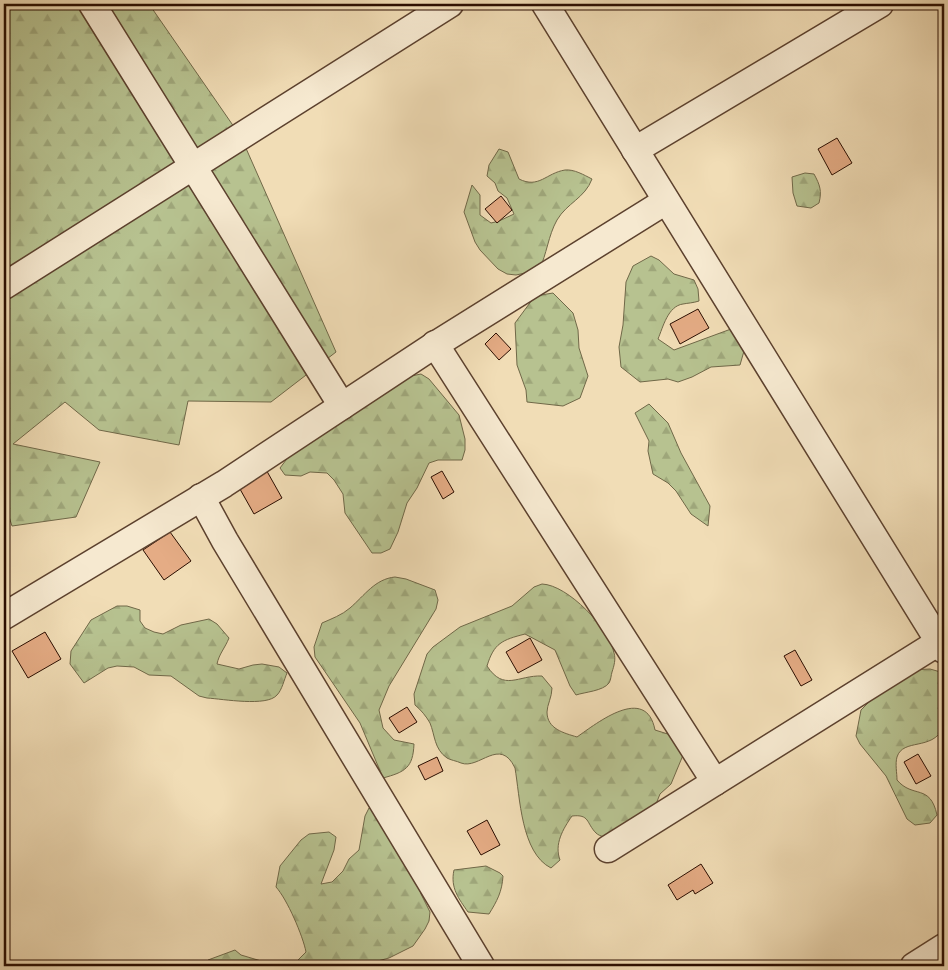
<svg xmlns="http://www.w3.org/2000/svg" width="948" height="970" viewBox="0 0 948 970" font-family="'EB Garamond',serif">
  <defs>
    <pattern id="forest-firs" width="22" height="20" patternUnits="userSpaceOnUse" patternTransform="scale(1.25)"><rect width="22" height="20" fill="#b7c290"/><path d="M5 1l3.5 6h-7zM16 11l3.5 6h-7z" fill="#9ea67a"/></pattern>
  </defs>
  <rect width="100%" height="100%" fill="#f1ddb6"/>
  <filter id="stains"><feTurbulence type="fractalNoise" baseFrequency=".004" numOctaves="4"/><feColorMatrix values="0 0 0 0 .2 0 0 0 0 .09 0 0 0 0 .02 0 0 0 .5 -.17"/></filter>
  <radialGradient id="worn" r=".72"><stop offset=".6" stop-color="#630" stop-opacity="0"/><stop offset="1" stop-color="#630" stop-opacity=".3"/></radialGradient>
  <g fill="url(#forest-firs)" stroke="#706848">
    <path d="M4,4H149L241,137L336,352L271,402L188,401L179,445L99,430L65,402L13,444L100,462L76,517L12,526L4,501Z"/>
    <path d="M499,149L508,152L519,179C539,189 546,173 565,170C574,169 584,175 592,179C585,198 567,203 557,220C548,236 547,254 539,270L516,275L507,274L498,269L480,250L475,242L464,212L472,185L480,195V215L491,223L499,221L514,214L507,198L498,191L495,183L487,176L489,165Z"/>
    <path d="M805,173L814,174C820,185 822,191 819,203L811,208L797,206L793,193L792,177Z"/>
    <path d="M651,256L659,260L674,274L694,280L698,289L699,301C693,303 688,303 683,304C668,306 663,327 658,339L674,350L731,329L746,344L740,365L711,367L692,377L678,382L668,379L640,382L621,367L619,347L623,325L626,282L633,266Z"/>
    <path d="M553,293L573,313L578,330L579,348L588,376L580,398L563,406L527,402L526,390L517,365L515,323L535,296Z"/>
    <path d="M421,374L429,379L459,415L465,439V450L462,460H438L429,463L417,488L407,503L398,532L390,549L381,553H372L345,513L343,494L334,480L327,473L310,472L301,476L285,475L280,468L289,456L382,382Z"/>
    <path d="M649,404L668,423L681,453L710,506L708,526L691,514L676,491L668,483L653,474L648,451L649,441L635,413Z"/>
    <path d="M395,577L406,579L435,590L438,600L436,609L389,686L379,710L383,728L394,740L414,744C413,768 405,772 383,778L360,723L315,657L314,647L322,623C331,619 342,615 350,608C365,595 375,579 395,577Z"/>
    <path d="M542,584C568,585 609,628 614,653C616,659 614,666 612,672C611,675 611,680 609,683C603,691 585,692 576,695L570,686L555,650L525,634C502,640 494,643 487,666C504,692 518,675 542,676L552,688C552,697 547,705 547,712C547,729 564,733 577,737C597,723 646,684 655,730L671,735L686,748L671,784L660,794L646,829L604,837C601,836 598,835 596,833C586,823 590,814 572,816C563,829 554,844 560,860L551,868C521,853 520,797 515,768C500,736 479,770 461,763C457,761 450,760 447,758C434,749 435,735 430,723C426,716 421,710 415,705L414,694L427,654L433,647L460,627L512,606L534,587Z"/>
    <path d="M117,606H127L140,610V621L145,628L154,632L163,634L181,625L209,619L217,624L229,638C225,648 219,654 217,664L239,669L253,665L262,664L279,667L287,673C284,680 282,690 277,695C267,707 223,699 207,698L199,696L171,676L149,675L134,667L117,666L108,668L84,683L70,664L71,651L91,620Z"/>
    <path d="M930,669L944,673C944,684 947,720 943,728C932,751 903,738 897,757C895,764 897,773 897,780C913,799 930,783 937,815L930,823L915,825L907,819L886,776L860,744L856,736L861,710L874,697L909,670Z"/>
    <path d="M369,808L378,811L416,876L421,894L430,912L429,921L425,929L413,946L389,958L370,963L366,966H292L306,952C303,936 287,899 276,887L280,866L301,840L309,834L329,832L336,837L334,850L321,884L332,882L343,871L349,859L359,850L365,816Z"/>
    <path d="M486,866L500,873L503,876C502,892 497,901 489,914L468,912C459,899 450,888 454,870Z"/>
    <path d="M235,950L241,955L278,966H207L208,960Z"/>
  </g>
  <g fill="#e5ac85" stroke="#2a0d00">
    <path d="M837,138L852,163L832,175L818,149Z"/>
    <path d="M501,196L512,210L497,223L485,209Z"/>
    <path d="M698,309L709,328L680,344L670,324Z"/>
    <path d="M496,333L511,349L499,360L485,344Z"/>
    <path d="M264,466L282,498L254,514L236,482Z"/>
    <path d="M442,471L454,492L443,499L431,477Z"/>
    <path d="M170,532L191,561L164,580L143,550Z"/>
    <path d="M45,632L61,659L28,678L12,651Z"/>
    <path d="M530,638L542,660L518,673L506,652Z"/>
    <path d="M795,650L812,680L801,686L784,656Z"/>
    <path d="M407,707L417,722L399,733L389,718Z"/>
    <path d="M918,754L931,776L916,784L904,762Z"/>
    <path d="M437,757L443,771L425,780L418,766Z"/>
    <path d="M487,820L500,845L481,855L467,831Z"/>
    <path d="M701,864L713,883L695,894L693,890L677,900L668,885Z"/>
  </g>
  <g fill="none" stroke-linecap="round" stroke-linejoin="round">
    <defs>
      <g id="minor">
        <path d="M92,4L342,406"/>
        <path d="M545,4L944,650"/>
        <path d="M635,150L880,4"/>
        <path d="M4,286L450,4"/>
        <path d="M435,344L715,782"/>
        <path d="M201,497L225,541L481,966"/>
        <path d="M4,616L224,484L430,348L666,201"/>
        <path d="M608,849L939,642"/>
        <path d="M914,966L944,947"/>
      </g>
    </defs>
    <use href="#minor" stroke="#5c412e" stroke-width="29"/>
    <use href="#minor" stroke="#f6e9d0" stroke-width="26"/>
  </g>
  <rect width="948" height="970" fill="none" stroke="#f1ddb6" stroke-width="20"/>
  <rect x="5" y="5" width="938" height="960" fill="none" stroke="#2a0d00" stroke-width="2.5"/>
  <rect x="10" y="10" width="928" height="950" fill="none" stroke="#2a0d00"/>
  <rect width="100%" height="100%" filter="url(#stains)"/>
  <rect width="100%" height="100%" fill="url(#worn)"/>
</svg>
